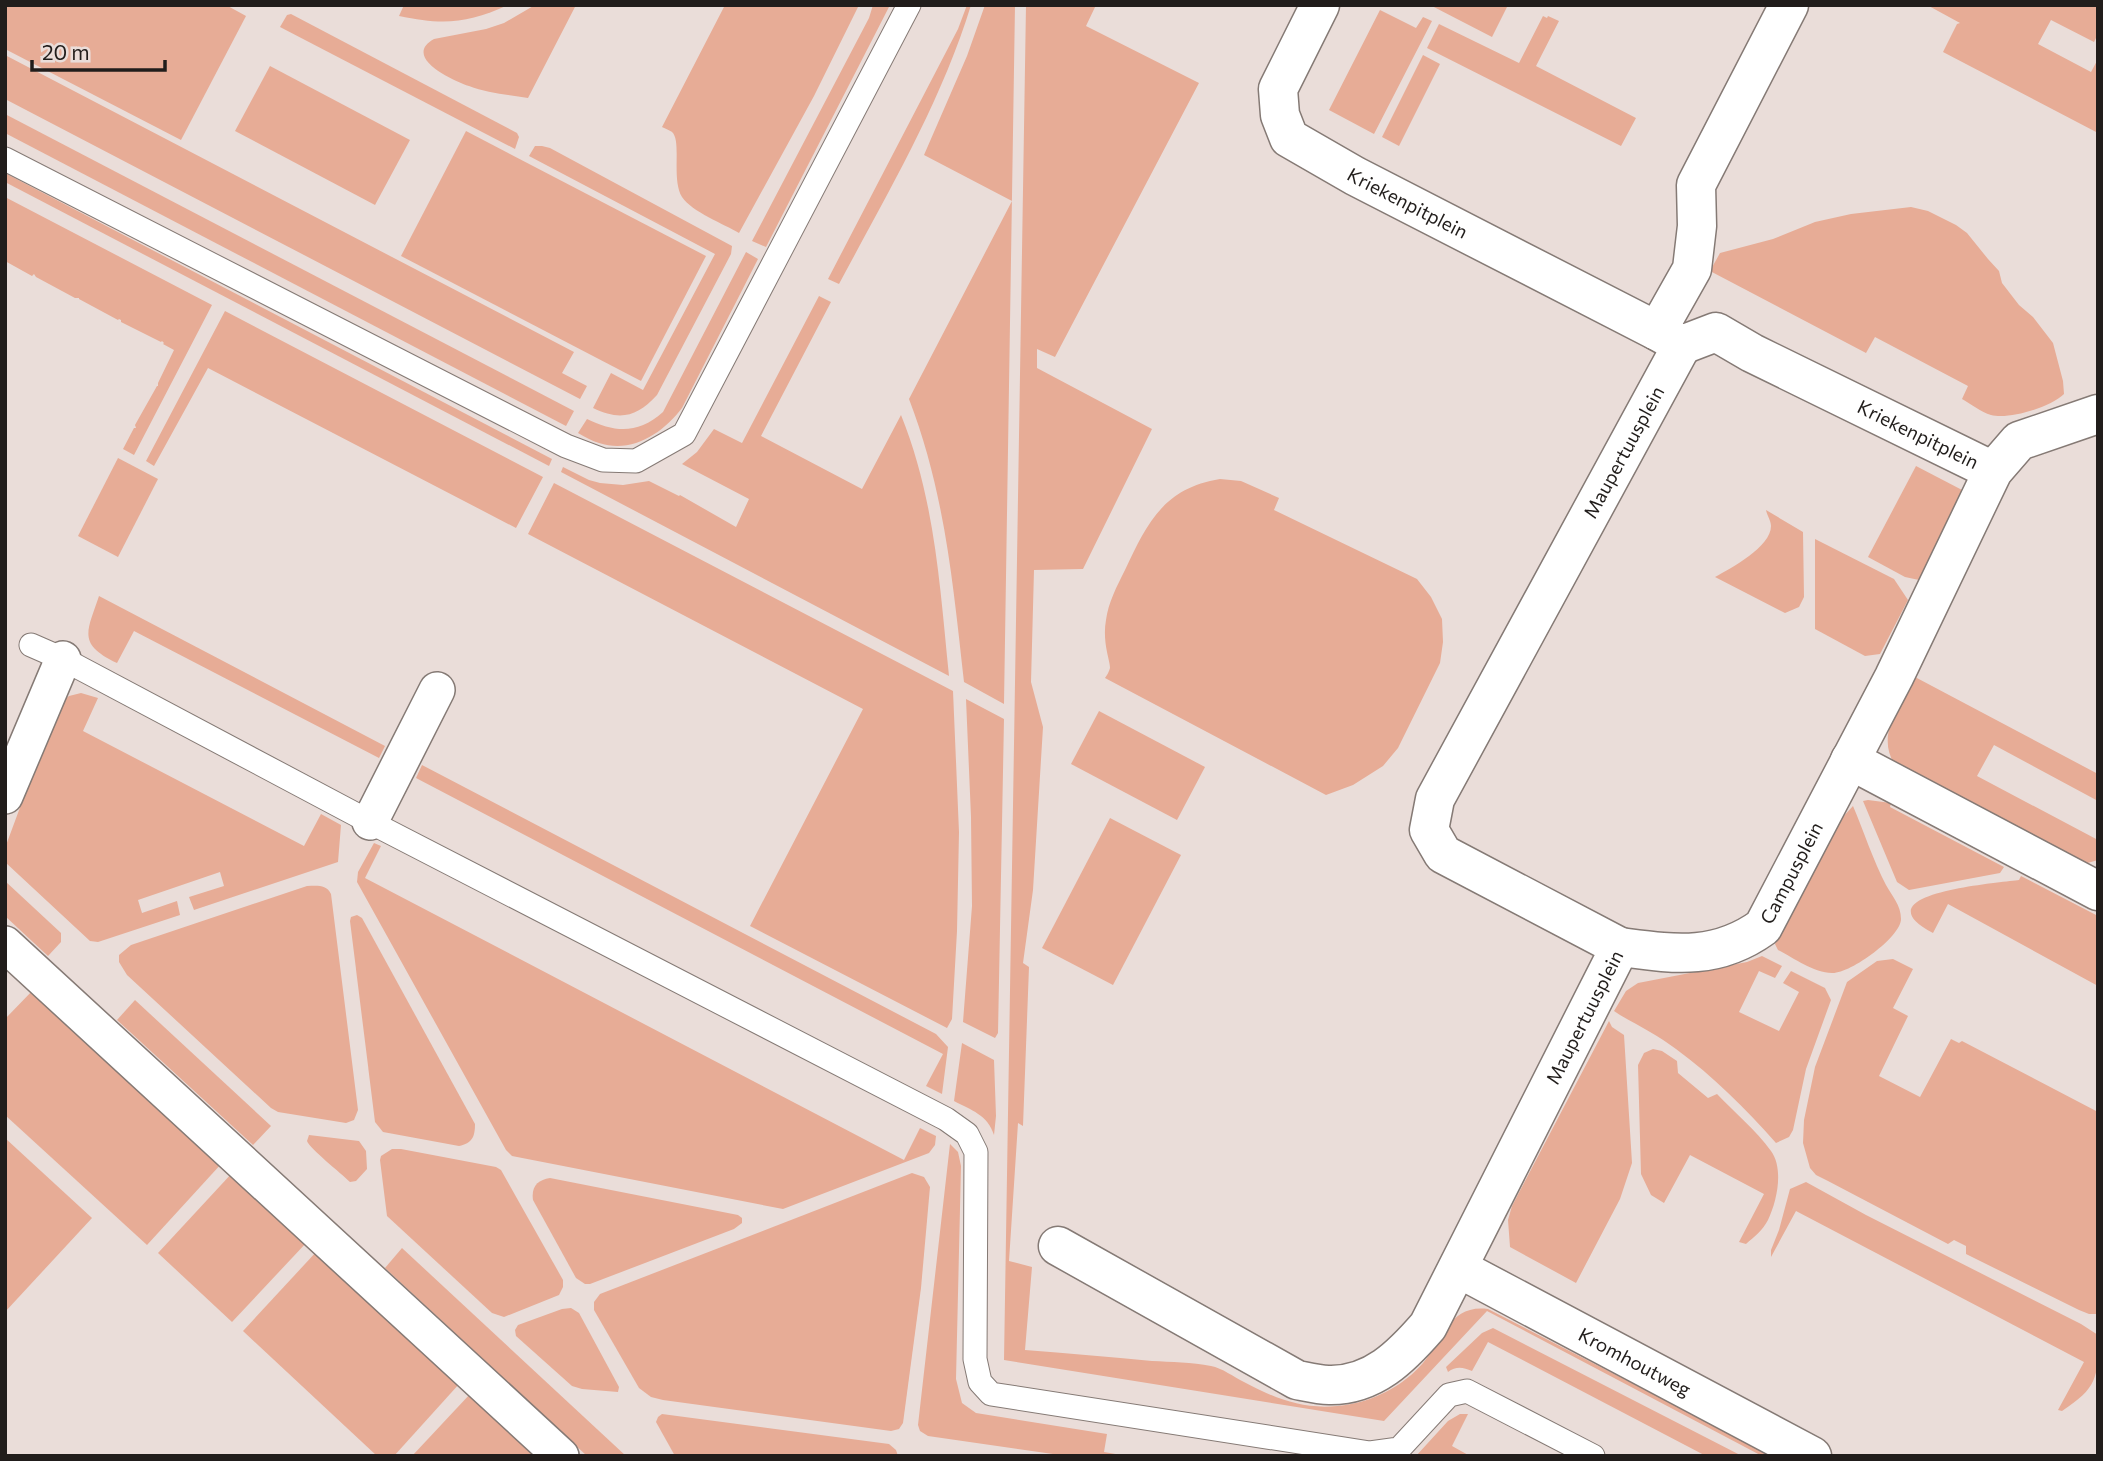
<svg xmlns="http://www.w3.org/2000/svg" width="2103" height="1461" viewBox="0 0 2103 1461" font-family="Commissioner,sans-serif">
  <rect width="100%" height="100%" fill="#eaddd9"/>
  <g fill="#e7ac96">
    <path d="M5,5H226L246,16L181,140L5,49Z"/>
    <path d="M404,5H508C467,24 442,25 399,16Z"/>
    <path d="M535,5H576L528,98C509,95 487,93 469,86C452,80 402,57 434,39L486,29L504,23Z"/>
    <path d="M725,5H859L814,96L739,233C724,224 692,212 682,197C671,179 682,141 672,132C671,131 664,128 662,127Z"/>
    <path d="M873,5H890L766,247L752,241L869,18Z"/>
    <path d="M967,5H971C941,103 887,194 839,284L828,279L958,29Z"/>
    <path d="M985,5H1015L1004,704L964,682C953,584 945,493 909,399L1012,201L924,155L967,56Z"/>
    <path d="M1026,5H1096L1086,26L1199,83L1055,357L1037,349V368L1152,429L1083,569L1034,570L1031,682L1043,727L1033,890L1023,963L1029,967L1023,1126L1018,1123L1009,1261L1032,1267L1025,1350C1067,1353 1110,1357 1152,1361C1171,1362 1192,1362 1211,1366C1222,1368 1234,1377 1244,1382C1280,1401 1309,1412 1351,1404C1378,1399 1405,1384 1423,1363C1443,1339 1450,1304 1488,1309L1773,1456H1762L1487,1311L1384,1421L1004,1360Z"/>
    <path d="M1430,5H1508L1492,37Z"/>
    <path d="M1927,5H2098V34L2094,42L2051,20L2038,44L2091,72L2098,59V133L1943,52L1957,24L1960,23Z"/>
    <path d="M1380,10L1416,28L1423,17L1432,21L1374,134L1329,110Z"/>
    <path d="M291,14L517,133L519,137L515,149L280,27L287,15Z"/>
    <path d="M1543,16L1547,18L1548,16L1559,21L1536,66L1636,118L1621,146L1427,48L1439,24L1519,63Z"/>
    <path d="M5,55L574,352L562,373L587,386L580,399L5,99Z"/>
    <path d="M1423,55L1440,64L1399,146L1382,137Z"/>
    <path d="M270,66L410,140L375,205L235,131Z"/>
    <path d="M5,114L574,411L566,426L5,133Z"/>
    <path d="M466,131L706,256L641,381L401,256Z"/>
    <path d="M535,146H542L550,148L732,246L731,254L657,395C637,417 620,421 593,408L611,373L643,390L715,254L529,156Z"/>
    <path d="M5,173L552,459L549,466L5,182Z"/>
    <path d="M5,197L212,305L134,455L123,449L134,428H136L135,425L157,386H158V383L174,350L163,344L164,343L162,341L161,342L121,322V320L119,319L118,320L79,299V298H75L36,277L34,274L32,276L5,261Z"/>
    <path d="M1911,207L1928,211L1956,225L1967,233L1988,259L1999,271L2002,283L2019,305L2033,317L2053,343L2063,381L2064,394C2051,407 2009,420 1991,415C1981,412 1971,404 1962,399L1968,386L1875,337L1866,353L1710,271L1720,253L1773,239L1815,222L1851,214Z"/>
    <path d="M746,252L758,259L682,408C663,433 632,454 599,443C592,441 585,437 578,433L587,419C616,433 638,434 663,412Z"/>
    <path d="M819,296L831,302L761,436L862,489L901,415C935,499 940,587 949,676L561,472L563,467L589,480L600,483L623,485L649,481L679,496L680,495L736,527L749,499L682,464L697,452L714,429L742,443Z"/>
    <path d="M225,311L543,477L516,528L208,368L154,466L146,461Z"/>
    <path d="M118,458L158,479L118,557L78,536Z"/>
    <path d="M1916,466L1964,491L1919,580L1905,577L1868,557Z"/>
    <path d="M1220,479L1241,481L1279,498L1274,510L1417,579L1431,597L1442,619L1443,642L1440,663L1398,748L1383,766L1353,785L1326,795L1105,678C1107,675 1109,672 1110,668C1110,664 1108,657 1107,652C1105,642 1104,631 1106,620C1108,603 1117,586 1125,570C1147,523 1164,488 1220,479Z"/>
    <path d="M554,483L953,691L959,832L957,931L952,1019L947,1028L750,926L863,709L528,534Z"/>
    <path d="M1766,510L1803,532L1804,597L1799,607L1785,613L1715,577C1731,568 1771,547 1771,526C1771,521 1767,515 1766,510Z"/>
    <path d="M1815,539L1894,579L1908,600L1880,654L1865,656L1815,629Z"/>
    <path d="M99,596L385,746L379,758L134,631L117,663C77,644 87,632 99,596Z"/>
    <path d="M1915,677L2098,774V801L1994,745L1977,776L2098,840V860L2084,864L1895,765C1875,734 1901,705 1915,677Z"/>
    <path d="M81,693L98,698L83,731L304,846L321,814L341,825L338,862L194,910L189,897L224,886L220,872L138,900L142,913L177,901L180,915L98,942L90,941L5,862V848L58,705L69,696Z"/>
    <path d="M966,699L1004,719L998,1033L995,1038L963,1022L972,906L971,817Z"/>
    <path d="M1099,711L1205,767L1177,820L1071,764Z"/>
    <path d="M422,765L936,1034L948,1047L942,1094L926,1086L943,1054L416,778Z"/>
    <path d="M1868,800L1891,803L1890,807L2004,867L2000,873L1909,890L1897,882L1863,801Z"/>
    <path d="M1853,806C1864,832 1873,860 1886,885C1892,896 1901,905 1901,919C1901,937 1850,974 1832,973C1814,973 1794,958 1778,950L1775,944L1840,820Z"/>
    <path d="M1110,818L1181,855L1113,985L1042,948Z"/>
    <path d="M374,843L381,846L365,878L904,1160L920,1128L936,1136L935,1145L929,1153L783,1209L512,1156L506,1150L357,882L358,872Z"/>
    <path d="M2021,876L2098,916V986L1948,904L1933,933C1857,893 1999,883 2019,880Z"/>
    <path d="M5,881L61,933V942L48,956L5,916Z"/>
    <path d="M307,886C317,886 326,884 331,894L358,1110L354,1120L346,1123L278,1112L271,1108L127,975L119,962V955L131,945Z"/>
    <path d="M357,915L362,918L475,1124C475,1137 472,1143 459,1146L383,1132L375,1122L350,921L351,917Z"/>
    <path d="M1762,956L1782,966L1775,978L1759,971L1739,1012L1779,1031L1799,992L1783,983L1791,971L1825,988L1831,1000L1806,1069L1793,1130L1789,1137L1776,1143C1746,1109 1713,1076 1676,1049C1659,1036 1639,1026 1620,1015L1614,1011L1626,991L1638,983L1747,962Z"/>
    <path d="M1893,959L1913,969L1893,1008L1908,1016L1879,1076L1920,1097L1951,1039L1959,1043L1962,1041L2098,1112V1314H2089L2079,1310L1966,1254V1246L1954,1240L1948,1244L1828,1181L1816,1175L1810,1168L1803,1143L1804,1120L1815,1067L1847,982L1877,961Z"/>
    <path d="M35,988L222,1163L147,1245L5,1115V1019Z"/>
    <path d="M135,1000L271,1126L253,1145L117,1020Z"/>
    <path d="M1609,1021L1612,1027L1624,1035L1632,1163L1620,1199L1576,1283L1510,1247L1508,1220L1512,1206Z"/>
    <path d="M962,1043L994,1060L996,1116L994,1135C988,1115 971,1110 954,1101Z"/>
    <path d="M1653,1049L1662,1051L1677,1061L1678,1073L1708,1098L1717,1094C1734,1112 1756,1130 1771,1151C1784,1169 1777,1201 1768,1220C1763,1230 1754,1237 1746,1244L1739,1242L1764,1194L1690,1155L1664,1203L1651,1195L1641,1174L1638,1065L1644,1053Z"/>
    <path d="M309,1135L359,1141L366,1151L367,1169L356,1181L350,1182C341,1173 310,1149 307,1141Z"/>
    <path d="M5,1138L92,1218L5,1312Z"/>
    <path d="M950,1144L958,1152L961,1166L956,1379L962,1403L976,1413L1107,1434L1104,1452L1127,1456H1067L928,1436L920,1431L918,1425Z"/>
    <path d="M392,1149H401L496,1167L501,1170L563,1280V1287L559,1295L504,1317L492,1313L387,1216L380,1160L381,1156Z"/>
    <path d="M233,1172L307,1242L232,1322L158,1253Z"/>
    <path d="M912,1173L924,1177L930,1187L921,1288L903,1423L899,1429L891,1431L663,1400L651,1397L639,1388L594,1310V1302L600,1294Z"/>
    <path d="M550,1178L738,1215L742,1218V1223L734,1229L590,1284H585L576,1278L533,1200C531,1186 538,1180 550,1178Z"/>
    <path d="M1806,1182L1866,1215L2081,1324L2098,1335C2098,1376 2099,1387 2062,1411L2058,1410L2084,1362L1796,1211L1771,1257V1250L1779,1230L1790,1189Z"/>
    <path d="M402,1248L626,1456H587L385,1268Z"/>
    <path d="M317,1251L460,1383L394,1456H377L243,1331Z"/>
    <path d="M571,1308L579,1313L619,1387L618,1392L582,1389L572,1386L516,1336L515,1330L518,1325L562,1309Z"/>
    <path d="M1493,1328L1742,1456H1706L1488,1342L1472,1371C1463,1367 1456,1366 1448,1372L1446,1367L1482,1333Z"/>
    <path d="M471,1393L539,1456H412Z"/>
    <path d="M662,1414L889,1444L896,1450L898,1456H675L656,1422L658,1417Z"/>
    <path d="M1460,1414H1468L1452,1446L1470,1456H1416L1448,1421Z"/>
  </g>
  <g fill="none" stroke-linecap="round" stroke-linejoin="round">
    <defs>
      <g id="service">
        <path d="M5,159L566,446L603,460L636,461L684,434L909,5"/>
        <path d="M31,645L63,659L370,822L946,1119L967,1134L976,1152L975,1359L980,1382L991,1394L1370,1453L1399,1449L1449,1395L1467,1391L1593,1456"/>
      </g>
      <g id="pedestrian">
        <path d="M5,796L63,659"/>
        <path d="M370,822L437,690"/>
        <path d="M5,944L561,1456"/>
      </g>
      <g id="minor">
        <path id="s1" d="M1320,5L1278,89L1280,115L1289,138L1355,176L1657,331L1682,345L1716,332L1752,353L1993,471"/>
        <path d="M1657,331L1692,269L1697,226L1696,185L1789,5"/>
        <path d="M1850,760L2098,891"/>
        <path id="s2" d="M1620,947C1674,954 1716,961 1763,927L1894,677L1993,471L2019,441L2098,414"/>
        <path id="s3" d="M1058,1246L1297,1380C1307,1382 1319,1385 1329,1385C1373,1386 1402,1356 1428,1326L1620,947L1443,854L1429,830L1435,799L1682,345"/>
        <path id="s4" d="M1458,1268L1812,1456"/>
      </g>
    </defs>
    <use href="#service" stroke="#857a75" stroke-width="25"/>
    <use href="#pedestrian" stroke="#857a75" stroke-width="38"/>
    <use href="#minor" stroke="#857a75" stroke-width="41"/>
    <use href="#service" stroke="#fff" stroke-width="23"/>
    <use href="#pedestrian" stroke="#fff" stroke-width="35"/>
    <use href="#minor" stroke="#fff" stroke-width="38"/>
  </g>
  <g text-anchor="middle" stroke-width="7" stroke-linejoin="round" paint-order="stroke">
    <g font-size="19" fill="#211d1b" stroke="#eaddd9">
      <text dy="7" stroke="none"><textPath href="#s1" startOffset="280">Kriekenpitplein</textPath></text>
      <text dy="7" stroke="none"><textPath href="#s1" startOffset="852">Kriekenpitplein</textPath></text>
      <text dy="7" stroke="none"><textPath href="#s3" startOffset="1505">Maupertuusplein</textPath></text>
      <text dy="7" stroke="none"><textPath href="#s2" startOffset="210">Campusplein</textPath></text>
      <text dy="7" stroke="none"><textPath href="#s3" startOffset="772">Maupertuusplein</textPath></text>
      <text dy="7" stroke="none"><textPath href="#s4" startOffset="200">Kromhoutweg</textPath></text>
    </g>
  </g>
  <rect width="2103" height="1461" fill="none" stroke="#211d1b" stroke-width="14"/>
  <path d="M32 60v10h133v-10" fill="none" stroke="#211d1b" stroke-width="3.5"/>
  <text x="42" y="60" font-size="21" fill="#211d1b" stroke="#eaddd9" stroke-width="5" paint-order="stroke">20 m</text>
</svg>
